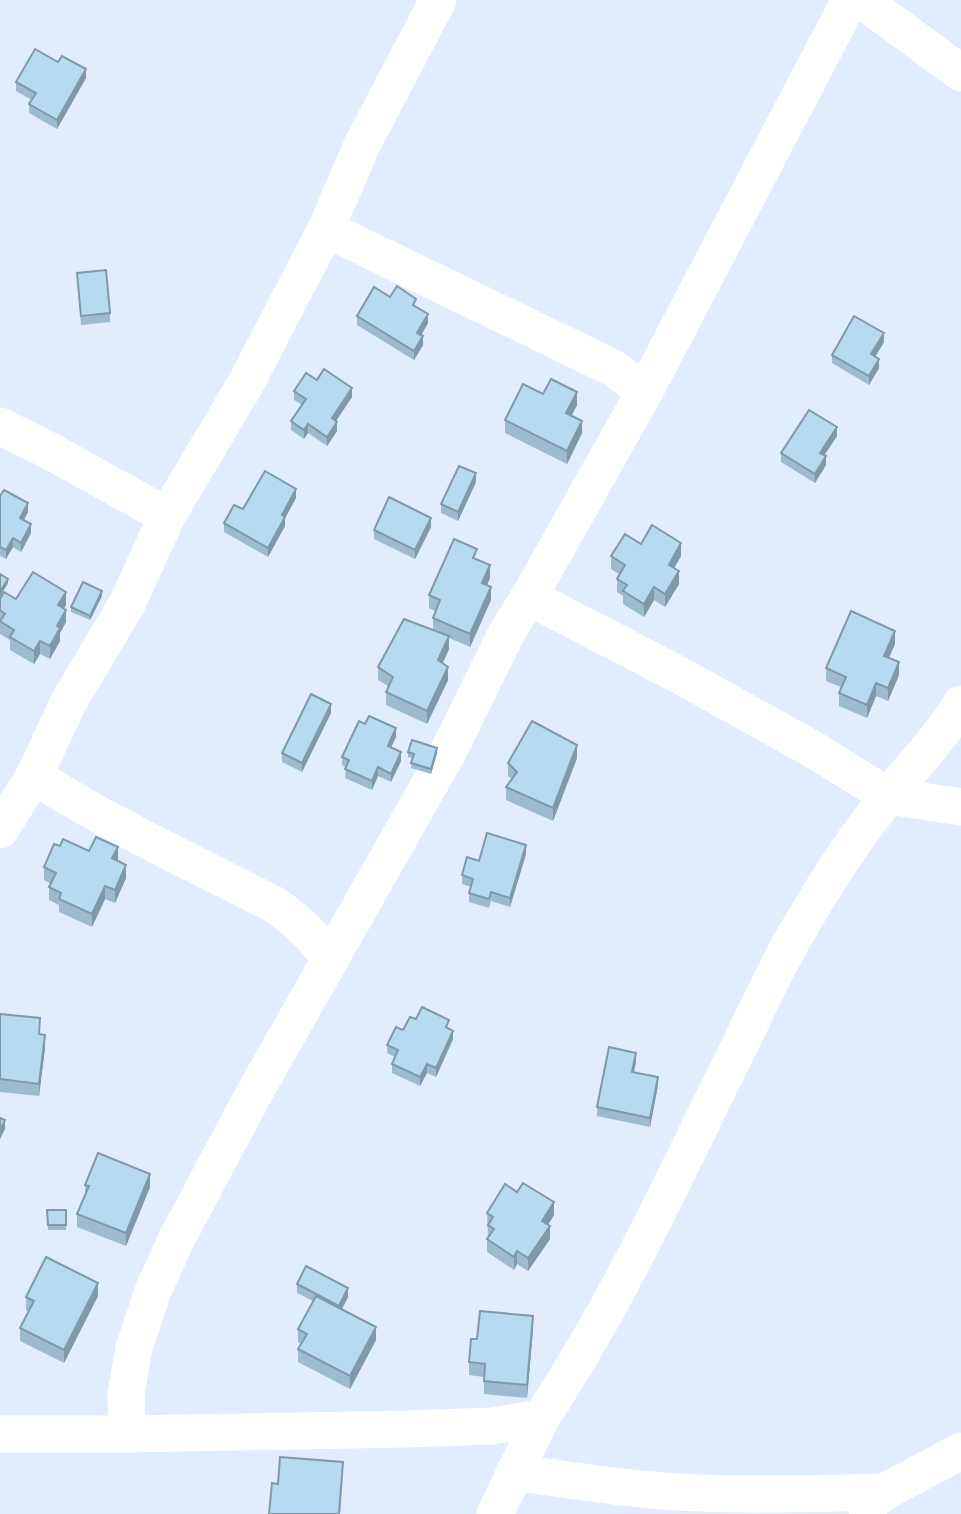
<svg xmlns="http://www.w3.org/2000/svg" width="961" height="1514" viewBox="0 0 961 1514" font-family="Rubik,sans-serif">
  <rect width="100%" height="100%" fill="#e1ecfe"/>
  <g fill="none" stroke-linecap="round" stroke-linejoin="round">
    <g stroke="#fff" stroke-width="37">
      <path d="M862,0L961,73"/>
      <path d="M326,229L613,368L645,391"/>
      <path d="M0,426L48,450L167,516"/>
      <path d="M529,597L683,677L814,750L888,796L961,807"/>
      <path d="M34,776C110,825 194,863 275,905C299,922 312,935 330,958"/>
      <path d="M0,830L34,776L69,701L127,604L167,516L246,383L326,229L362,145L438,0"/>
      <path d="M0,1434H127L406,1429L492,1426L541,1418C619,1301 677,1171 740,1045C754,1016 767,987 782,959C813,902 848,846 889,795C914,765 941,737 961,704"/>
      <path d="M127,1434L126,1394L134,1348L153,1291L176,1240L256,1090L448,752L507,632L529,597L645,391L850,0"/>
      <path d="M514,1472C576,1481 638,1491 701,1493C762,1496 823,1493 884,1492"/>
      <path d="M866,1507L884,1492L961,1451"/>
      <path d="M495,1514L541,1418"/>
    </g>
  </g>
  <g fill="#9cbbd0">
    <path d="M58,62L86,78L57,129L29,113V104L32,100L16,91V82Z"/>
    <path d="M77,273L110,313V322L81,325Z"/>
    <path d="M390,297L416,307L428,323L421,335L423,345L414,360L357,325V316Z"/>
    <path d="M884,342L875,357L879,368L869,385L832,363V355Z"/>
    <path d="M317,380L352,397L336,421L337,431L327,446L308,433L304,439L291,430V421L302,405L294,400V391Z"/>
    <path d="M543,394L577,405L572,415L582,433L567,464L505,433V420Z"/>
    <path d="M837,436L824,455L826,465L815,483L781,462V453Z"/>
    <path d="M476,482L458,521L441,513V504Z"/>
    <path d="M0,496L28,512L24,520L31,533L21,552L13,547L6,559L0,556Z"/>
    <path d="M296,498L285,518V526L268,557L224,532V523L243,509Z"/>
    <path d="M431,527L415,559L374,539V530Z"/>
    <path d="M641,544L681,556L674,568L679,584L665,607L654,600L644,617L623,604V596L617,592V579L619,574L611,569V556Z"/>
    <path d="M477,559L490,578L487,585L491,600L470,647L449,638V649L443,663L448,680L427,724L386,705V692L388,686L378,680V667L433,630V618L435,611L429,608V595Z"/>
    <path d="M102,596L90,620L71,612V607Z"/>
    <path d="M0,599H16L66,605L64,608L66,622L60,633V641L50,659L40,654L34,664L10,650V640L0,634Z"/>
    <path d="M895,644L889,658L899,675L888,701L876,696L867,718L839,706V693L841,687L826,681V668Z"/>
    <path d="M331,713L302,772L282,762V753Z"/>
    <path d="M396,737L391,747L401,761L391,782L378,776L372,790L345,778L346,767L342,765V757Z"/>
    <path d="M408,752L437,753L431,774L411,768L412,758L408,757Z"/>
    <path d="M577,758L553,821L506,800V787L512,779L508,776V763Z"/>
    <path d="M60,846L89,851L118,860L126,878L115,903L105,899L92,927L59,912V905L49,900V887L51,884L44,880V867Z"/>
    <path d="M526,854L510,907L491,901L489,908L469,902V893L471,887L462,884V875L479,861Z"/>
    <path d="M0,1014L45,1048L39,1096L0,1092Z"/>
    <path d="M416,1019L449,1029L453,1039L436,1077L427,1073L420,1086L392,1073V1064L395,1057L387,1053V1045Z"/>
    <path d="M636,1062L634,1072L658,1085L650,1127L597,1116V1107Z"/>
    <path d="M85,1185L150,1187L126,1246L77,1227V1214L85,1196Z"/>
    <path d="M47,1210H66V1230H48Z"/>
    <path d="M487,1213L554,1215L548,1225L550,1239L528,1271L517,1264L514,1270L487,1252V1239L488,1238Z"/>
    <path d="M297,1284L348,1297L341,1309L376,1340L350,1389L298,1362V1349L301,1344L298,1342V1329L313,1301L297,1293Z"/>
    <path d="M98,1296L64,1363L20,1341V1328L29,1312L26,1310V1297Z"/>
    <path d="M533,1329L527,1398L484,1394V1377L469,1375V1362L477,1339Z"/>
  </g>
  <g fill="#7f99a9">
    <path d="M86,69V78L57,129V120Z"/>
    <path d="M428,314V323L417,342V333Z"/>
    <path d="M884,333V342L871,363V354Z"/>
    <path d="M423,336V345L414,360V351Z"/>
    <path d="M879,359V368L869,385V376Z"/>
    <path d="M352,388V397L332,427V418Z"/>
    <path d="M577,392V405L566,426V413Z"/>
    <path d="M582,421V433L567,464V451Z"/>
    <path d="M337,422V431L327,446V437Z"/>
    <path d="M308,424V433L304,439V430Z"/>
    <path d="M837,427V436L820,462V453Z"/>
    <path d="M826,456V465L815,483V474Z"/>
    <path d="M476,473V482L458,521V512Z"/>
    <path d="M296,489V498L285,518V526L268,557V548L282,515Z"/>
    <path d="M28,503V512L20,527V518Z"/>
    <path d="M431,518V527L415,559V550Z"/>
    <path d="M31,524V533L21,552V543Z"/>
    <path d="M13,538V547L6,559V550Z"/>
    <path d="M681,543V556L669,577V565Z"/>
    <path d="M490,565V578L482,596V583Z"/>
    <path d="M679,571V584L665,607V594Z"/>
    <path d="M8,579V583L0,597V592Z"/>
    <path d="M491,587V600L470,647V634Z"/>
    <path d="M654,587V600L644,617V604Z"/>
    <path d="M102,591V596L90,620V616Z"/>
    <path d="M66,592V605L58,617V605Z"/>
    <path d="M66,610V622L60,633V641L50,659V646L57,626Z"/>
    <path d="M895,631V644L884,669V656Z"/>
    <path d="M449,636V649L438,673V660Z"/>
    <path d="M40,641V654L34,664V651Z"/>
    <path d="M899,662V675L888,701V688Z"/>
    <path d="M448,667V680L427,724V711Z"/>
    <path d="M876,683V696L867,718V705Z"/>
    <path d="M331,704V713L302,772V763Z"/>
    <path d="M396,728V737L388,754V746Z"/>
    <path d="M577,745V758L553,821V808Z"/>
    <path d="M437,748V753L431,774V769Z"/>
    <path d="M401,752V761L391,782V774Z"/>
    <path d="M378,767V776L372,790V781Z"/>
    <path d="M526,845V854L510,907V898Z"/>
    <path d="M118,847V860L112,871V858Z"/>
    <path d="M126,865V878L115,903V890Z"/>
    <path d="M105,886V899L92,927V914Z"/>
    <path d="M453,1031V1039L436,1077V1068Z"/>
    <path d="M45,1035V1048L39,1096V1084Z"/>
    <path d="M636,1053V1062L632,1080V1072Z"/>
    <path d="M427,1064V1073L420,1086V1077Z"/>
    <path d="M658,1077V1085L650,1127V1118Z"/>
    <path d="M5,1120V1129L0,1139V1131Z"/>
    <path d="M150,1174V1187L126,1246V1233Z"/>
    <path d="M554,1202V1215L542,1234V1221Z"/>
    <path d="M550,1226V1239L528,1271V1258Z"/>
    <path d="M517,1251V1264L514,1270V1257Z"/>
    <path d="M98,1283V1296L64,1363V1350Z"/>
    <path d="M348,1288V1297L339,1315V1306Z"/>
    <path d="M533,1316V1329L527,1398V1385Z"/>
    <path d="M376,1327V1340L350,1389V1376Z"/>
    <path d="M343,1462L340,1514H339Z"/>
  </g>
  <g fill="#b5daf2" stroke="#7f99a9" stroke-width="2">
    <path d="M35,49L58,62L62,56L86,69L57,120L29,104L36,93L16,82Z"/>
    <path d="M106,270L110,313L81,316L77,273Z"/>
    <path d="M397,286L416,299L413,305L428,314L417,333L423,336L414,351L357,316L374,287L390,297Z"/>
    <path d="M854,316L884,333L871,354L879,359L869,376L832,355Z"/>
    <path d="M324,369L352,388L332,418L337,422L327,437L308,424L304,430L291,421L306,399L294,391L306,373L317,380Z"/>
    <path d="M551,379L577,392L566,413L582,421L567,451L505,420L523,384L543,394Z"/>
    <path d="M809,410L837,427L820,453L826,456L815,474L781,453Z"/>
    <path d="M459,466L476,473L458,512L441,504Z"/>
    <path d="M265,471L296,489L282,515L285,517L268,548L224,523L234,505L243,509Z"/>
    <path d="M4,490L28,503L20,518L31,524L21,543L13,538L6,550L0,547V496Z"/>
    <path d="M389,497L431,518L415,550L374,530Z"/>
    <path d="M652,525L681,543L669,565L679,571L665,594L654,587L644,604L623,591L627,585L617,579L625,565L611,556L625,534L641,544Z"/>
    <path d="M454,539L477,549L473,558L490,565L482,583L491,587L470,634L433,618L440,600L429,595Z"/>
    <path d="M33,572L66,592L58,605L66,610L57,626L60,628L50,646L40,641L34,651L10,637L14,630L0,621L5,614L0,610V599L4,592L16,599Z"/>
    <path d="M0,574L8,579L0,592Z"/>
    <path d="M83,582L102,591L90,616L71,607Z"/>
    <path d="M851,611L895,631L884,656L899,662L888,688L876,683L867,705L839,693L846,677L826,668Z"/>
    <path d="M404,619L449,636L438,660L448,667L427,711L386,692L393,677L378,667Z"/>
    <path d="M311,694L331,704L302,763L282,753Z"/>
    <path d="M369,716L396,728L388,746L401,752L391,774L378,767L372,781L345,769L349,760L342,757L359,721L365,724Z"/>
    <path d="M532,721L577,745L553,808L506,787L517,772L508,763Z"/>
    <path d="M412,740L437,748L431,769L411,763L414,754L408,752Z"/>
    <path d="M487,833L526,845L510,898L491,892L489,899L469,893L473,879L462,875L467,857L479,861Z"/>
    <path d="M96,837L118,847L112,858L126,865L115,890L105,886L92,914L59,899L61,893L49,887L56,873L44,867L54,844L60,846L63,839L89,851Z"/>
    <path d="M422,1007L449,1020L446,1027L453,1031L436,1068L427,1064L420,1077L392,1064L398,1050L387,1045L396,1027L403,1030L410,1017L416,1019Z"/>
    <path d="M0,1014L40,1018L39,1034L45,1035L39,1084L0,1079Z"/>
    <path d="M609,1047L636,1053L632,1072L658,1077L650,1118L597,1107Z"/>
    <path d="M0,1118L5,1120L0,1131Z"/>
    <path d="M98,1153L150,1174L126,1233L77,1214L89,1186L85,1185Z"/>
    <path d="M523,1183L554,1202L542,1221L550,1226L528,1258L517,1251L514,1257L487,1239L494,1229L488,1225L493,1217L487,1213L505,1184L517,1192Z"/>
    <path d="M47,1210H66V1225H48Z"/>
    <path d="M46,1257L98,1283L64,1350L20,1328L34,1301L26,1297Z"/>
    <path d="M306,1266L348,1288L339,1306L297,1284Z"/>
    <path d="M316,1296L376,1327L350,1376L298,1349L307,1334L298,1329Z"/>
    <path d="M480,1311L533,1316L527,1385L484,1381L485,1364L469,1362L471,1339H477Z"/>
    <path d="M280,1457L343,1462L339,1514H269L272,1483L278,1484Z"/>
  </g>
</svg>
